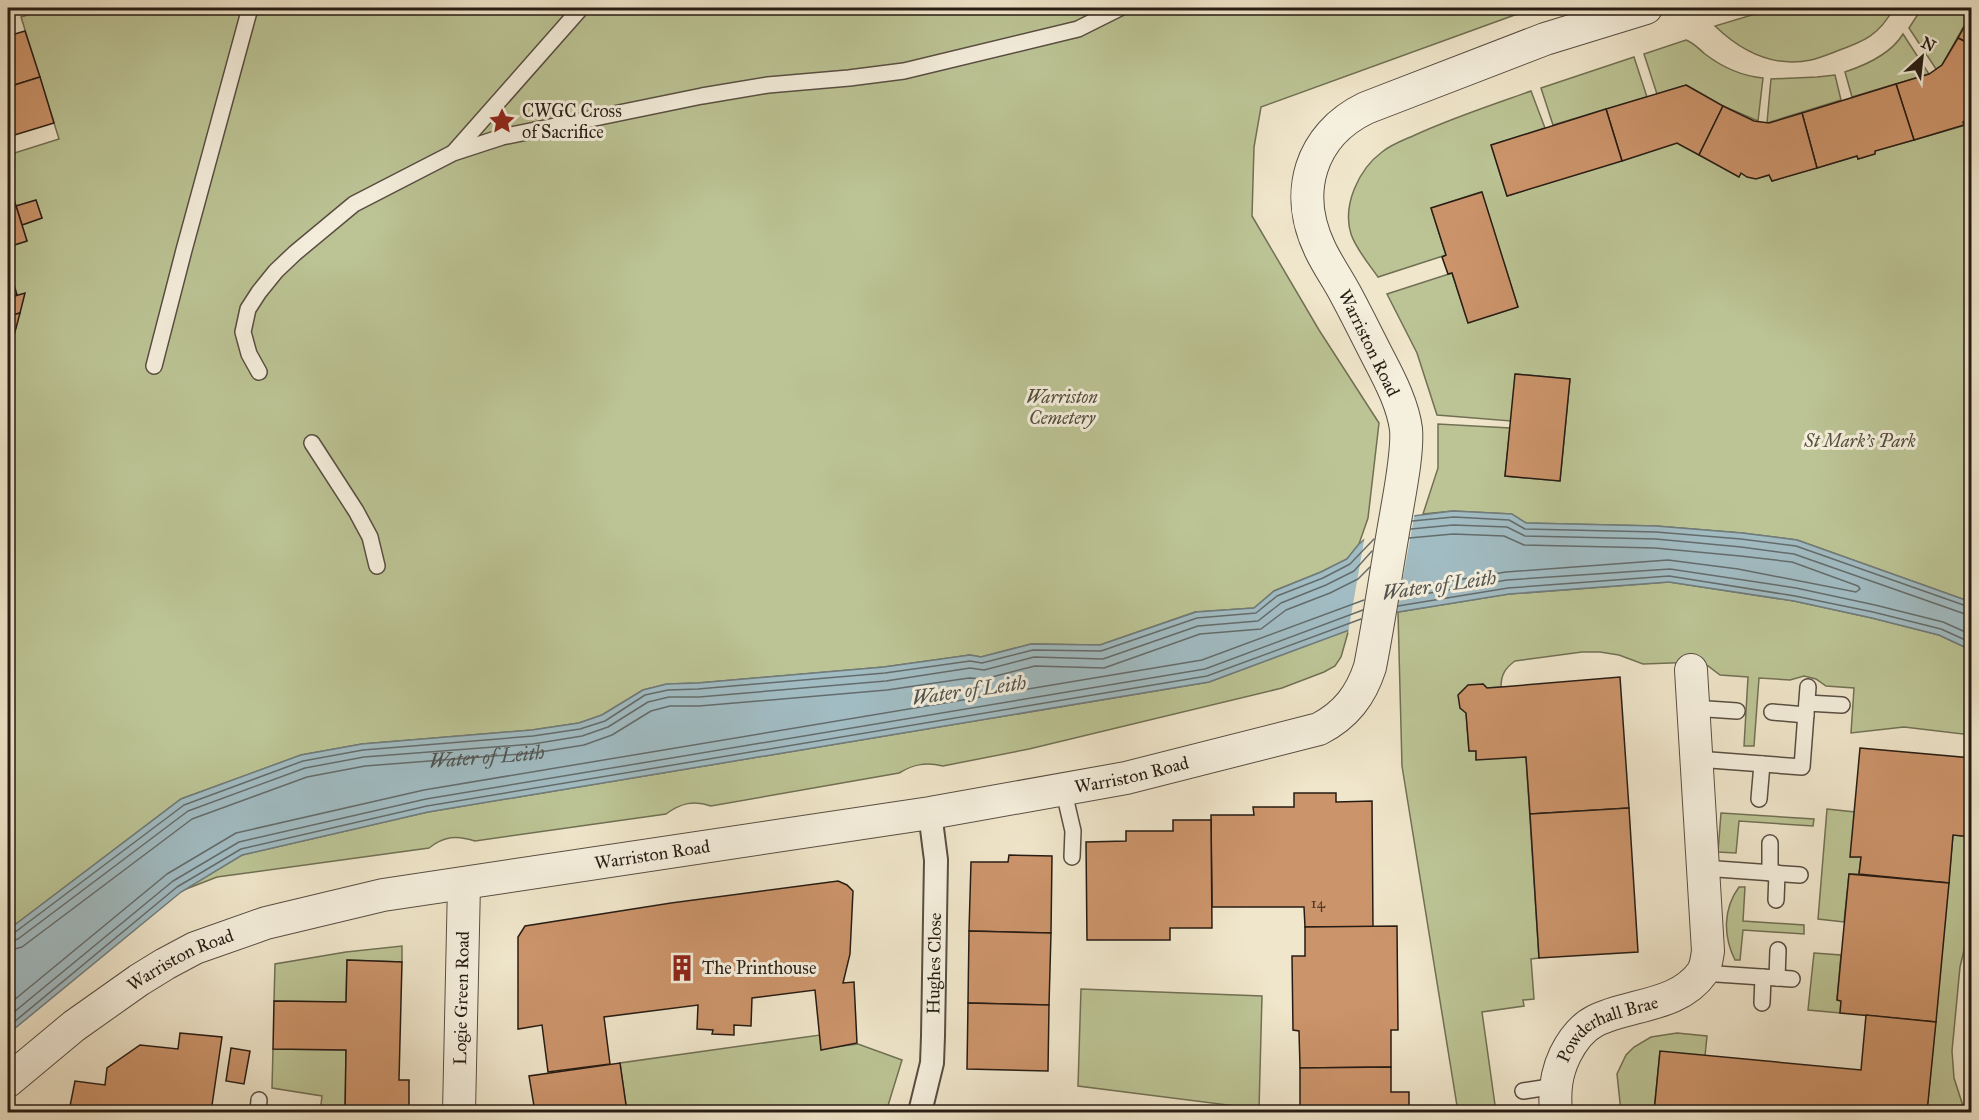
<svg xmlns="http://www.w3.org/2000/svg" width="1979" height="1120" viewBox="0 0 1979 1120" font-family="'IM FELL Great Primer',serif">
  <rect width="100%" height="100%" fill="#f0e6cb"/>
  <filter id="stains"><feTurbulence type="fractalNoise" baseFrequency=".00333" numOctaves="4"/><feColorMatrix values="0 0 0 0 .2 0 0 0 0 .09 0 0 0 0 .02 0 0 0 .5 -.17"/></filter>
  <radialGradient id="worn" r=".72"><stop offset=".6" stop-color="#630" stop-opacity="0"/><stop offset="1" stop-color="#630" stop-opacity=".3"/></radialGradient>
  <g fill="#bcc495" stroke="#717054" stroke-width="1.5">
    <path d="M50,8H1534L1261,107L1254,147L1252,216L1319,330L1379,423L1368,518L1359,544L1347,559L1321,572L1274,591L1254,608L1195,612L1100,645L1031,644L981,657L970,655L884,667L698,683L667,684L643,690L602,715L579,723L532,730L362,744L301,755L181,799L8,930V359L24,294L17,295L10,270H8V247L27,241L22,225L42,218L36,201L16,206L8,180V155L59,139L21,17Z"/>
    <path d="M1775,8H1894C1879,35 1865,41 1837,51C1829,54 1820,58 1811,60C1773,68 1742,52 1715,26Z"/>
    <path d="M1922,8H1971V13L1942,65L1936,69L1909,28Z"/>
    <path d="M1903,34L1929,74L1852,97L1845,72C1866,65 1891,54 1903,34Z"/>
    <path d="M1686,40C1694,43 1699,49 1705,54C1722,67 1742,76 1763,78L1758,121L1723,106L1686,85L1657,94L1644,54Z"/>
    <path d="M1634,57L1647,97L1553,125L1541,88Z"/>
    <path d="M1835,75L1841,100L1767,123L1771,79L1817,77Z"/>
    <path d="M1531,91L1545,128L1491,145L1507,196L1677,143L1739,177L1741,173C1751,179 1759,179 1769,175L1772,181L1857,156L1858,159L1875,154V151L1963,126V122L1971,119V602L1797,540L1742,533L1656,526L1526,523L1511,514L1453,511L1423,514L1438,468V424L1510,428L1505,476L1560,481L1570,379L1516,374L1511,421L1437,415L1417,353L1387,294L1452,273L1468,322L1518,307L1481,192L1431,208L1446,255L1378,277C1369,264 1356,249 1351,234C1342,205 1359,169 1382,152C1392,144 1404,140 1415,135C1452,118 1492,105 1531,91Z"/>
    <path d="M1669,582L1794,601L1872,618L1939,635L1971,650V735L1904,727L1851,733L1854,688L1826,686L1816,679L1804,676L1790,680L1759,678L1754,746H1744L1748,677L1720,675L1708,666L1698,662L1643,664L1619,655L1600,652H1582L1515,661C1505,668 1501,675 1501,687L1487,688L1483,684L1466,713L1469,751H1476V759L1526,757L1539,958L1531,959L1534,999L1523,1000L1524,1006L1482,1012L1496,1112H1458L1402,766L1398,612L1509,594Z"/>
    <path d="M1349,629L1341,657L1335,666L1324,672L1282,688L1029,749L943,766C926,762 914,764 899,773L711,806C694,800 681,803 666,814L475,841C457,835 444,836 429,848L217,877L181,891L242,855L428,812L1209,682Z"/>
    <path d="M1827,809L1855,812L1851,857H1861L1859,874H1849L1844,922L1818,919Z"/>
    <path d="M1721,813L1814,819L1813,826L1739,821L1736,853L1718,852Z"/>
    <path d="M1953,835L1971,837V922L1960,967L1952,1051L1954,1078L1965,1112H1927Z"/>
    <path d="M1739,887H1745L1743,921L1804,925V934L1743,930L1740,960H1735C1723,936 1723,909 1739,887Z"/>
    <path d="M402,946V962L347,960L346,1002L274,1001L275,964L346,952Z"/>
    <path d="M1814,953L1841,955L1837,1000L1841,1001L1840,1013L1808,1010Z"/>
    <path d="M1081,989L1262,996L1259,1109L1078,1086Z"/>
    <path d="M1677,1033L1707,1036L1705,1056L1660,1052L1654,1112H1621L1617,1074L1626,1055L1634,1047L1651,1037Z"/>
    <path d="M820,1035L821,1049L858,1044L902,1060L886,1112H627L620,1063Z"/>
    <path d="M273,1049L346,1050L345,1112H320L322,1096L272,1088Z"/>
  </g>
  <path fill="#a1bcc3" stroke="#707c7d" stroke-width="1.5" d="M1453,511L1512,514L1526,523L1656,526L1742,533L1797,540L1971,602V650L1939,635L1872,618L1794,601L1669,582L1509,594L1398,612L1209,682L428,812L242,855L181,892L8,1034V930L181,799L301,755L362,744L532,730L579,723L602,715L643,690L667,684L698,683L884,667L970,655L981,657L1031,644L1100,645L1196,612L1254,608L1274,591L1321,572L1347,559L1359,544L1389,519Z"/>
  <path fill="#f0e6cb" d="M1415,512L1396,616L1348,633L1365,535L1388,516Z"/>
  <g fill="none" stroke-linecap="round" stroke-linejoin="round">
    <g stroke="#646c6c" stroke-width="1.5">
      <path d="M1412,521L1454,517L1509,520L1525,529L1656,532L1741,539L1796,546L1972,608"/>
      <path d="M1411,529L1453,525L1507,527L1525,536L1656,539L1741,547L1794,554L1965,614L1972,615"/>
      <path d="M1401,589L1506,572L1668,560L1738,569L1856,592L1860,589L1858,586L1792,562L1740,556L1655,548L1524,545L1504,536L1453,534L1409,538"/>
      <path d="M1400,598L1507,580L1670,569L1796,588L1875,605L1943,622L1972,635"/>
      <path d="M1398,606L1508,588L1669,576L1795,596L1873,612L1941,629L1972,643"/>
      <path d="M8,934L14,933L184,805L303,761L363,750L533,736L580,729L605,721L645,695L668,690L698,689L885,673L970,661L982,663L1033,650L1101,651L1197,618L1256,613L1277,596L1323,578L1350,564L1374,539"/>
      <path d="M8,942L18,939L188,811L305,768L364,757L533,744L582,736L608,727L648,702L669,697H699L886,681L970,668L984,670L1034,657L1103,659L1198,626L1258,621L1281,603L1326,585L1354,571L1372,551"/>
      <path id="s1" d="M8,951L22,947L192,819L307,777L365,766L534,753L584,745L612,735L651,711L670,706H699L887,690L969,678L984,679L1035,666L1104,668L1200,634L1261,629L1286,610L1330,593L1358,579L1370,567"/>
      <path d="M8,1005L167,874L236,833L424,790L1202,660L1364,600"/>
      <path d="M8,1017L173,881L239,842L426,799L1205,669L1363,610"/>
      <path d="M8,1027L177,887L241,849L427,806L1207,676L1361,619"/>
    </g>
  </g>
  <g fill="#cc946b" stroke="#261c14" stroke-width="1.5">
    <path d="M1972,13V45L1958,38Z"/>
    <path d="M25,31L40,77L8,87V36Z"/>
    <path d="M1958,38L1972,45V119L1963,122L1964,125L1914,140L1896,84L1929,74L1942,65Z"/>
    <path d="M40,77L54,123L8,137V87Z"/>
    <path d="M1896,84L1914,140L1875,151V154L1858,159L1857,156L1817,168L1802,113Z"/>
    <path d="M1686,85L1723,106L1699,155L1677,143L1622,161L1606,109Z"/>
    <path d="M1723,106L1754,121L1769,123L1802,113L1817,168L1772,181L1769,175L1756,179L1747,177L1741,173L1739,177L1699,155Z"/>
    <path d="M1606,109L1622,161L1507,196L1491,145Z"/>
    <path d="M8,180L16,206L8,209Z"/>
    <path d="M1482,192L1518,307L1468,323L1452,273L1448,274L1442,257L1446,255L1431,208Z"/>
    <path d="M36,200L42,218L22,225L16,206Z"/>
    <path d="M16,206L27,241L8,247V209Z"/>
    <path d="M8,270H10L13,282L8,284Z"/>
    <path d="M13,282L17,295L8,298V284Z"/>
    <path d="M25,293L20,313L8,316V298Z"/>
    <path d="M20,313L12,343L8,344V316Z"/>
    <path d="M1515,374L1570,379L1560,481L1505,476Z"/>
    <path d="M1620,677L1629,808L1530,814L1526,757L1476,760V751H1469L1466,713L1460,708L1458,695L1468,685L1483,684L1487,688L1501,687Z"/>
    <path d="M1860,748L1972,758V837L1953,835L1949,883L1859,874L1861,857H1850Z"/>
    <path d="M1294,793H1336V802L1372,801L1373,927H1305L1304,907H1212L1211,815H1254L1253,807H1294Z"/>
    <path d="M1629,808L1638,952L1539,958L1530,814Z"/>
    <path d="M1173,820H1211L1212,928H1170V940H1087L1086,842L1126,841V831H1173Z"/>
    <path d="M1009,855L1052,856L1051,933L969,931L971,862H1008Z"/>
    <path d="M1849,874L1949,883L1936,1022L1840,1013L1841,1001L1837,1000Z"/>
    <path d="M838,881L847,885L853,891L850,954L843,983L854,982L857,1043L821,1050L815,990L752,998L751,1026L734,1025V1035L712,1034L713,1030L697,1029L698,1005L604,1017L610,1064L548,1072L542,1025L518,1029V937L525,926L671,903Z"/>
    <path d="M1397,926L1398,1030H1391V1067L1300,1068L1299,1031L1293,1030L1292,956H1305V927Z"/>
    <path d="M969,931L1051,933L1049,1005L968,1003Z"/>
    <path d="M347,960L402,962L399,1080H409V1112H345L346,1050L273,1049L274,1001L346,1002Z"/>
    <path d="M968,1003L1049,1005L1048,1071L967,1069Z"/>
    <path d="M1866,1015L1936,1022L1927,1112H1654L1660,1051L1861,1070Z"/>
    <path d="M180,1033L222,1037L211,1112H58L66,1109L69,1111L75,1081L105,1085L107,1068L140,1045L178,1049Z"/>
    <path d="M231,1048L250,1051L244,1084L226,1081Z"/>
    <path d="M620,1063L627,1112H535L529,1076Z"/>
    <path d="M1391,1067V1092H1409V1112H1300V1068Z"/>
  </g>
  <g fill="none" stroke-linecap="round" stroke-linejoin="round">
    <defs>
      <g id="service">
        <path d="M454,152L581,8"/>
        <path d="M154,366L184,250L250,8"/>
        <path d="M259,372L249,354L243,332L248,309L259,292L276,271L295,253L354,204L453,153L502,137L702,96L768,85L849,78L904,71L1078,29L1120,8"/>
        <path d="M312,443L356,511L370,537L377,566"/>
        <path d="M1807,703L1842,705"/>
        <path d="M1693,708L1737,711"/>
        <path d="M1772,712L1806,715"/>
        <path d="M1697,759L1802,767L1808,687"/>
        <path d="M1063,788L1073,831L1072,857"/>
        <path d="M1759,799L1762,764"/>
        <path d="M1703,868L1800,875"/>
        <path d="M1770,873V843"/>
        <path d="M1776,900L1777,873"/>
        <path d="M1702,973L1792,979"/>
        <path d="M1777,978L1778,950"/>
        <path d="M1762,1003L1763,977"/>
        <path d="M1523,1091L1556,1086"/>
        <path d="M258,1112L259,1100"/>
      </g>
      <g id="pedestrian">
        <path id="s2" d="M920,1112L932,1063L933,1036L936,860L930,813"/>
      </g>
      <g id="minor">
        <path id="s3" d="M8,1081L74,1026L139,980L165,964L195,948L266,923L383,895L930,813L1126,778L1319,729C1346,715 1361,695 1370,667C1380,616 1387,565 1396,515C1400,491 1408,452 1406,429C1403,406 1391,382 1380,361C1368,338 1357,315 1345,293C1337,278 1327,264 1320,249C1293,193 1310,135 1366,108L1545,39L1646,8"/>
        <path id="s4" d="M459,1112L464,884"/>
        <path id="s5" d="M1556,1112C1554,1091 1556,1074 1565,1055C1572,1041 1581,1028 1595,1021C1628,1004 1678,1007 1702,973C1706,967 1707,958 1708,951L1691,670"/>
      </g>
    </defs>
    <use href="#service" stroke="#584e42" stroke-width="18"/>
    <use href="#pedestrian" stroke="#584e42" stroke-width="26"/>
    <use href="#minor" stroke="#584e42" stroke-width="34"/>
    <use href="#service" stroke="#f5efdd" stroke-width="15"/>
    <use href="#pedestrian" stroke="#f5efdd" stroke-width="22"/>
    <use href="#minor" stroke="#f5efdd" stroke-width="32"/>
  </g>
  <defs>
    <symbol id="sight-bare" viewBox="-9 -9 18 18"><path d="M0-6L1.8-2.2L6-1.7L2.9 1.2L3.7 5.4L0 3.3L-3.7 5.4L-2.9 1.2L-6-1.7L-1.8-2.2Z" fill="#8f2418" stroke="#f5efdd" stroke-width="2.5" paint-order="stroke"/></symbol>
    <symbol id="building-bare" viewBox="-9 -9 18 18"><path d="M-4-6H4V6H1V3H-1V6H-4ZM-2.5-4.3h1.7v1.8h-1.7ZM.8-4.3h1.7v1.8H.8ZM-2.5-1h1.7V.8h-1.7ZM.8-1h1.7V.8H.8Z" fill="#8f2418" stroke="#f5efdd" stroke-width="2.5" paint-order="stroke"/></symbol>
  </defs>
  <g fill-rule="evenodd">
    <use href="#sight-bare" x="483" y="102" width="38" height="38"/>
    <use href="#building-bare" x="663" y="949" width="38" height="38"/>
  </g>
  <g text-anchor="middle" stroke-width="6" stroke-linejoin="round" paint-order="stroke">
    <g font-size="15" fill="#503a2a">
      <text x="1318" y="908">14</text>
    </g>
    <g font-size="18" fill="#261c14" stroke="#f5efdd" text-anchor="start">
      <text x="522" y="117">CWGC Cross<tspan x="522" dy="21">of Sacrifice</tspan></text>
      <text x="702" y="974">The Printhouse</text>
    </g>
    <g font-size="18" fill="#261c14" stroke="#f5efdd">
      <text transform="translate(1369 343) rotate(64)" y="6">Warriston Road</text>
      <text dy="6" stroke="none"><textPath href="#s3" startOffset="1184">Warriston Road</textPath></text>
      <text dy="6" stroke="none"><textPath href="#s3" startOffset="698">Warriston Road</textPath></text>
      <text dy="6" stroke="none"><textPath href="#s3" startOffset="212">Warriston Road</textPath></text>
      <text dy="6" stroke="none"><textPath href="#s2" startOffset="150">Hughes Close</textPath></text>
      <text dy="6" stroke="none"><textPath href="#s4" startOffset="114">Logie Green Road</textPath></text>
      <text dy="6" stroke="none"><textPath href="#s5" startOffset="111">Powderhall Brae</textPath></text>
    </g>
    <g font-size="18" font-style="italic" fill="#534e3b" stroke="#f5efdd">
      <text x="1062" y="403">Warriston<tspan x="1062" dy="21">Cemetery</tspan></text>
      <text x="1860" y="447">St Mark's Park</text>
    </g>
    <g font-size="20" font-style="italic" fill="#515451" stroke="#f5efdd">
      <text transform="translate(1439 585) rotate(-8)" y="7">Water of Leith</text>
      <text transform="translate(969 690) rotate(-8)" y="7">Water of Leith</text>
      <text dy="7" stroke="none"><textPath href="#s1" startOffset="531">Water of Leith</textPath></text>
    </g>
  </g>
  <rect width="1979" height="1120" fill="none" stroke="#f0e6cb" stroke-width="30"/>
  <rect x="9" y="9" width="1961" height="1102" fill="none" stroke="#261c14" stroke-width="3"/>
  <rect x="15" y="15" width="1949" height="1090" fill="none" stroke="#261c14" stroke-width="1.5"/>
  <g transform="translate(1922 57) rotate(27)" stroke="#f5efdd" stroke-width="4.5" paint-order="stroke">
  <path d="M0-4.5L10 22L0 15L-10 22Z" fill="#261c14"/>
  <text y="-9" font-size="16" font-weight="bold" text-anchor="middle" fill="#261c14">N</text>
  </g>
  <rect width="100%" height="100%" filter="url(#stains)"/>
  <rect width="100%" height="100%" fill="url(#worn)"/>
</svg>
